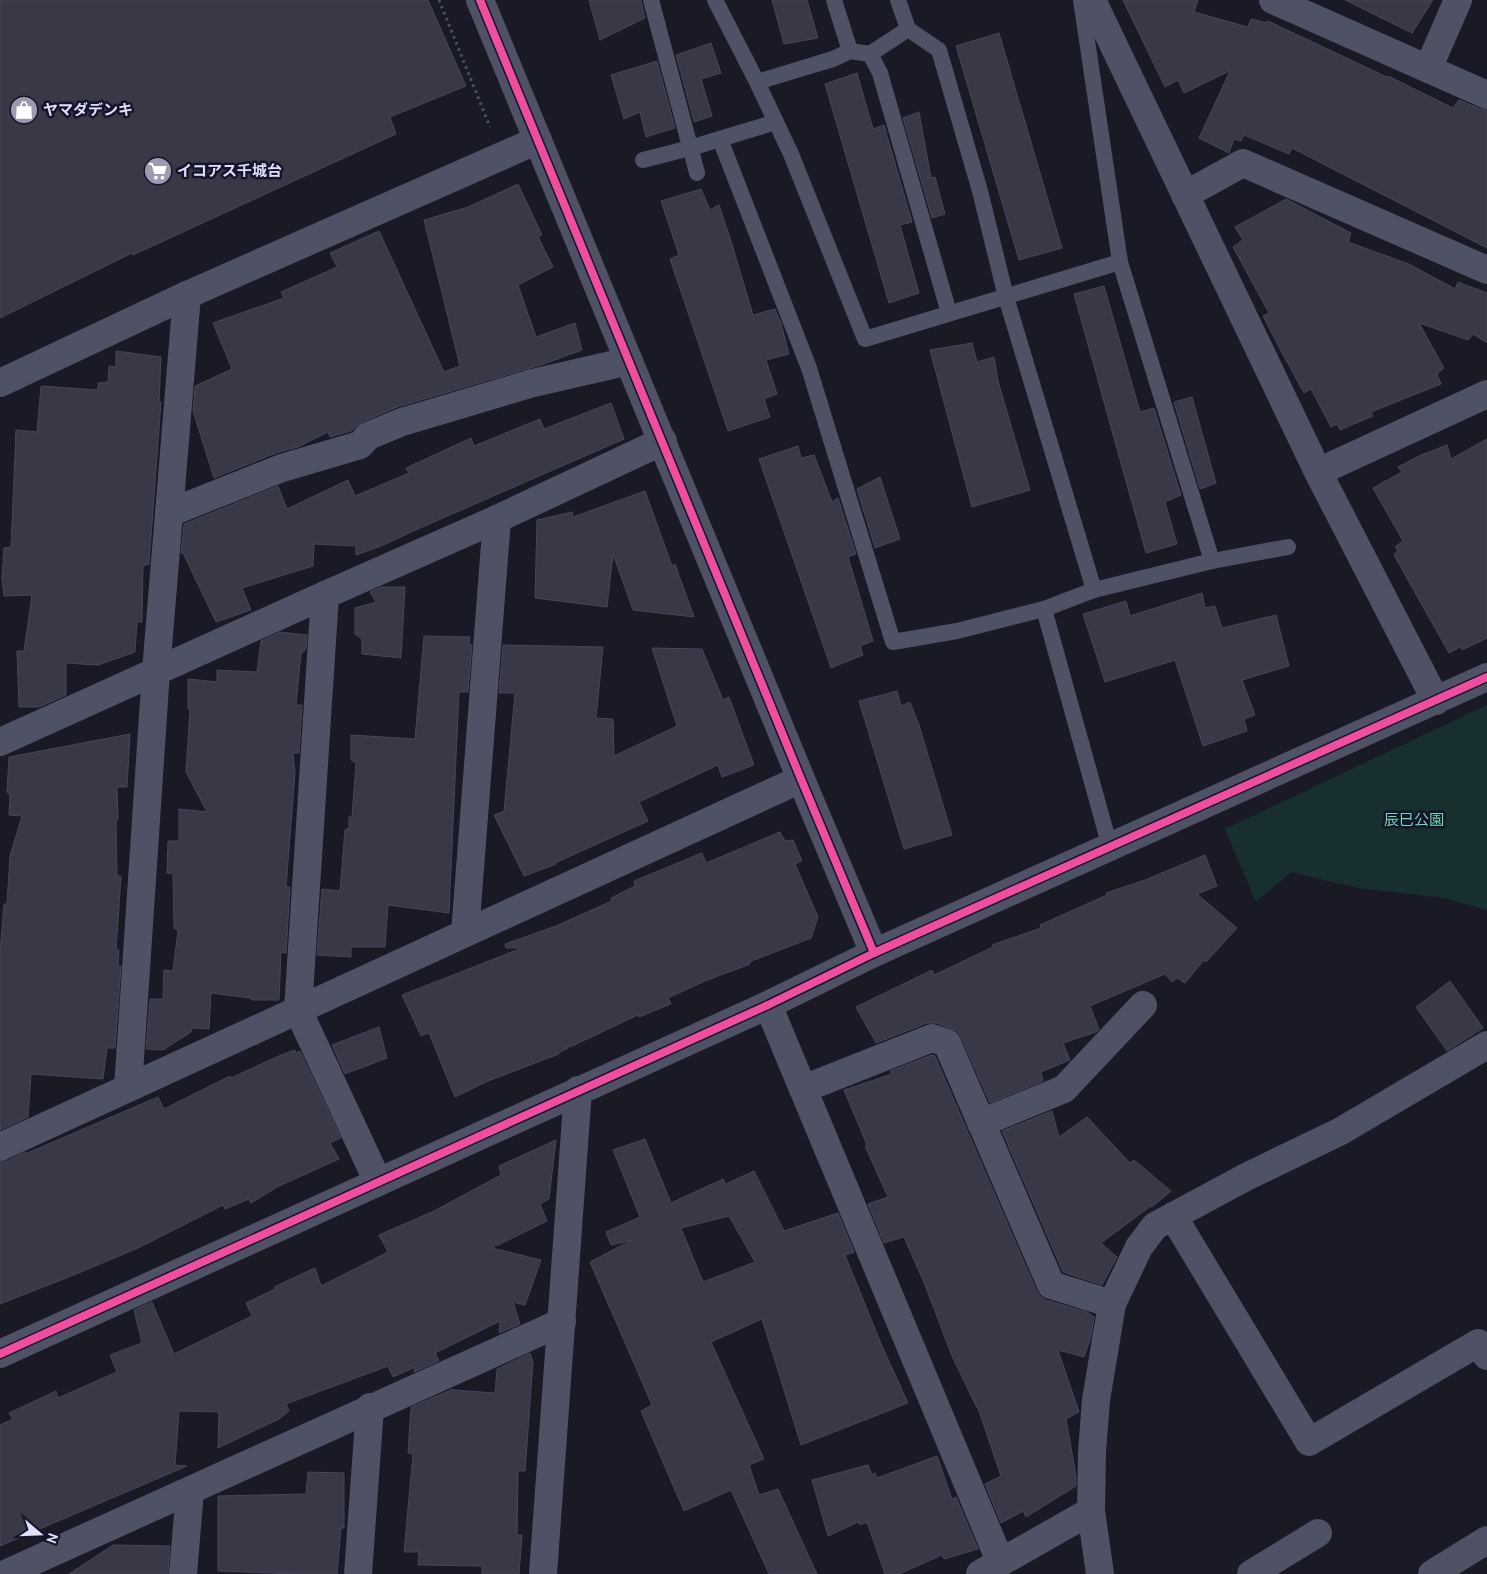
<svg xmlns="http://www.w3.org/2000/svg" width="1487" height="1574" viewBox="0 0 1487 1574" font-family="Cabin,'Noto Sans JP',sans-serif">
  <rect width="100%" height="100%" fill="#1a1926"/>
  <path fill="#17302f" d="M1487,705V910L1444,898L1358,888L1291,872L1256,902L1225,829Z"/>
  <g fill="#393847" stroke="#474558" fill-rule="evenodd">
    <path d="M0,0H428L466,86L390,117L396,134L170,238L133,255L132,253L0,318Z"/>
    <path d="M589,0H641L645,18L600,40Z"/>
    <path d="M772,0H807L818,38L784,44Z"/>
    <path d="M1123,0H1198L1194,12L1248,27L1251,19L1267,23L1268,21L1387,77L1388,76L1453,108L1459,100L1481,109L1487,110V248L1292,148L1289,154L1244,135L1241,141L1234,139L1229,153L1199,138L1230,71L1184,93L1178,80L1165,87Z"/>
    <path d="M1345,0H1433L1412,33Z"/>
    <path d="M999,33L1062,248L1019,260L956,46Z"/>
    <path d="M711,43L721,73L701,79L712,116L694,122L676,55Z"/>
    <path d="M657,61L675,128L646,137L640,112L624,119L611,75Z"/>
    <path d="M857,73L873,129L884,125L912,222L900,225L919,293L889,303L825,84Z"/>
    <path d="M919,112L931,178L935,177L945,214L932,218L903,118Z"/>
    <path d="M518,184L542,235L538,237L553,267L518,285L536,337L575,323L582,350L544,364L397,407L362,422L351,431L330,437L328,432L298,447L276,453L214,478L193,411L195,386L232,369L213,323L284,298L281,292L337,267L330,253L379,231L444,372L460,366L424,220L468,207Z"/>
    <path d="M701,189L710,210L719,205L731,241L753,315L775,309L781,323L789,354L766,360L777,394L764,399L770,417L728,431L670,259L679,255L661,201Z"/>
    <path d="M1286,199L1351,233L1348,242L1409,264L1455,289L1458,282L1487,293V343L1473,334L1468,340L1419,323L1444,368L1437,374L1441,384L1371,412L1373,416L1340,430L1337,424L1331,427L1311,389L1304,393L1280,349L1263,316L1269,313L1233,247L1243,240L1235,227Z"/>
    <path d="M1104,286L1140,412L1154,408L1181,495L1165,502L1177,544L1146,553L1074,294Z"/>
    <path d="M972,343L977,362L994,357L998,381L1030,490L972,507L930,350Z"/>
    <path d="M116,351L161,357L159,403L161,402L149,564L143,566L142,622H137L135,652L98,665L66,663V695L39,707H19L17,651H24L32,595L4,596L2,579L4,548L11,547L16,430L37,432L41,386L98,390V383L108,382L109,366L116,367Z"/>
    <path d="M1192,397L1216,483L1200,489L1174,402Z"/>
    <path d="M611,403L624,439L420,528L381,546L356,555V546L314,544L313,566L242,588L251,610L216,622L183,553H181L184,524L278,486L287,509L348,480L355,496L409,473L406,468L471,438L474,446L540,419L544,429Z"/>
    <path d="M1487,439V638L1462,650L1460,647L1449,653L1394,555L1398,550L1395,547L1403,541L1373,488L1402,472L1398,467L1421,455L1447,445L1451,459Z"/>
    <path d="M798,446L801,458L814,455L832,502L838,498L856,554L848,557L873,641L860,646L863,655L831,668L759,459Z"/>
    <path d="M880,477L900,539L875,548L857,489Z"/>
    <path d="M645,491L672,566L675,564L694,617L633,610L613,554L607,607L535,598L537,520L572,512L573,517Z"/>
    <path d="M381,587H405L401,658L362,654V639L355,634V608L376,602L370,592Z"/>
    <path d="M1202,593L1205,608L1215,606L1222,628L1276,615L1289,666L1242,680L1255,715L1244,719L1247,731L1203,746L1175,660L1105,682L1083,614L1126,601L1130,616Z"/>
    <path d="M280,632L307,635L306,649L301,654L296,705H302L299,753H293L295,772L286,887H290L286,953L281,952L279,1000H252L250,998L211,993L209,1029L192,1028L191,1032L163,1050L146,1049L150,999H163L164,970L173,971L178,931L174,928L173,874L167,873L168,841H179V809L207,812L186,772L190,709H188V679L217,682V670L257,672L261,641Z"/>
    <path d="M424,636L470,637L469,645H472L468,692H459L449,913L388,905L385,947H351V957L317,955L322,889L340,891L345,830L349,828V817H352L356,763L351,760V735L415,739Z"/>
    <path d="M503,645L603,647L596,718L613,719L614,756L677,726L652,648L702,649L723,700L729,697L754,765L722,777L718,765L639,802L648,821L555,863L556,864L524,876L494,815L504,811L515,693H499Z"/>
    <path d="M897,691L901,706L910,702L919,725L952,835L904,849L859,701Z"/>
    <path d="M130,734L127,787H117L118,820H116L117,876H121L116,950H119L118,966H121L115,1048H107L103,1079L31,1074L28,1117L0,1130V953L4,904H7L10,856L22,816L9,815L10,795L7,792L9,757Z"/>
    <path d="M780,832L785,841L793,840L802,861L795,864L818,917L811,938L749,962L750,964L705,981L668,998L671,1004L639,1017L638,1015L570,1047L568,1043V1048L558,1053L559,1054L488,1081L455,1097L429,1033L421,1036L402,995L522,948H506L505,944L556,926L612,901L611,898L635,886L634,881L702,853L706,863Z"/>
    <path d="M1205,855L1217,886L1197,894L1237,928L1206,962L1204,960L1185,983L1177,978L1172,982L1165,974L1090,1006L1099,1029L1096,1032L1063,1043L1070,1060L1041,1072L1043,1081L990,1103L961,1037L957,1031L937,1023H927L876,1043L856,1007L932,970L934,975L993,947L992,945L1041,928L1040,925L1107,895L1106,893L1145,880Z"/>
    <path d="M1450,981L1483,1028L1447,1051L1416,1007Z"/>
    <path d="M379,1027L387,1058L345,1074L332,1045Z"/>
    <path d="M295,1050L296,1053L300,1051L341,1138L330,1143L339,1159L277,1187L251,1203L249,1199L225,1209L223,1205L138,1248L74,1275L0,1304V1162L7,1161L25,1152V1154L158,1097L164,1109L230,1076L231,1078L281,1055Z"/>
    <path d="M932,1055L935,1056L1037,1292L1041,1297L1046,1300L1087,1312L1094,1317L1091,1337L1084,1357L1058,1350L1079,1412L1066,1419L1076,1476V1486L1026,1517L1023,1511L1001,1523L985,1484L1001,1476L978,1408H977L952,1356L925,1285L904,1237L884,1243L868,1204L888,1197L865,1146L867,1145L844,1090L892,1074L890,1071Z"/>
    <path d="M1052,1111L1059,1137L1087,1117L1130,1163L1134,1160L1171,1191L1152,1207L1151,1206L1101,1243L1117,1257L1102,1285L1063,1272L1002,1131Z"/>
    <path d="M645,1139L671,1203L723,1179L726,1184L754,1171L784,1231L838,1213L854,1252L845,1255L882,1346L908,1403L801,1445L762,1319L711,1342L764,1459L749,1465L759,1495L778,1489L817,1574H769L731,1490L684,1511L641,1411L652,1405L590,1262L632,1240L611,1245L606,1232L640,1217L613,1150ZM729,1216L755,1262L703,1282L681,1228Z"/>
    <path d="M556,1140L549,1199L540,1204L547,1221L492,1248L541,1260L525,1305L513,1302L520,1324L499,1333L500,1321L435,1353L439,1361L414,1372L415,1367L393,1377L388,1366L286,1404L289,1411L279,1419L218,1448L219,1412L179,1411L175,1465L187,1466L0,1546V1425L13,1419L9,1413L56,1391L58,1398L117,1372L110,1355L142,1343L134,1310L152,1302L174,1354L252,1316L246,1303L275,1289L274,1287L315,1268L321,1286L388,1252L379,1235L434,1211L501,1175L499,1166Z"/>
    <path d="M530,1353L533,1362L525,1471H518L517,1535H522L519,1574H482V1566L418,1565L419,1552H404L413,1454L408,1453L411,1407L453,1389L454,1390L495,1393L497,1369Z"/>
    <path d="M937,1456L952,1499L956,1497L978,1549L944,1559L942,1555L899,1574H885L867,1522L860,1525L858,1522L828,1536L812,1480L868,1465L872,1475L875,1473L877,1478Z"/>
    <path d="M308,1472L344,1473V1528H341L337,1574H297L218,1571V1496L306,1494Z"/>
    <path d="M113,1545L170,1546L168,1574H69Z"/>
  </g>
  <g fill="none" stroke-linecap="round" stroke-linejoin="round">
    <path stroke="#48555f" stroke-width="3" stroke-dasharray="2.5 4" stroke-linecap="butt" d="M439,0L490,127"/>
    <g stroke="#4f5165" stroke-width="16">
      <path d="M651,0L697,173"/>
      <path d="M715,0L757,82L791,154L865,339L1120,262"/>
      <path d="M834,0L850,51"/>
      <path d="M898,0L908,29L939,50L980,191L1006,297L1094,590"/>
      <path d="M1081,0L1120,262L1212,561"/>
      <path d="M870,54L880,73L949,313"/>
      <path d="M757,82L833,59L850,51L870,54L908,29"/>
      <path d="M720,139L809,368L893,642L957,631L1044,609L1094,590L1212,561L1288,547"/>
      <path d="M643,160L690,148L776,122"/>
      <path d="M1044,609L1110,847"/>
    </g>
    <g stroke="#4f5165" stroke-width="28">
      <path d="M1273,0L1487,95"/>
      <path d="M1428,69L1458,0"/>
      <path d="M1185,195L1243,163L1487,270"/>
      <path d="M0,383L187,295L538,140"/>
      <path d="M1318,472L1487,394"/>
      <path d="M169,513L282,468L360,445L368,436L402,422L533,383L629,361"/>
      <path d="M325,595L298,1010L378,1182"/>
      <path d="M0,742L325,595L497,519L663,441"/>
      <path d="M465,933L497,519"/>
      <path d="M768,1005L1000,1561"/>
      <path d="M128,1088L156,671L187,295"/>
      <path d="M803,1089L932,1038L947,1043L1051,1285L1112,1304"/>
      <path d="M981,1123L1064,1089L1143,1005"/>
      <path d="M0,1147L801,779"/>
      <path d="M1173,1216L1309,1442L1478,1343L1487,1356"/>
      <path d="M5,1574L562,1322"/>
      <path d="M183,1574L190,1491"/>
      <path d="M358,1574L370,1407"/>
      <path d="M543,1574L578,1090"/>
      <path d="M980,1574L1091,1511"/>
      <path d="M1100,1574L1091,1511L1092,1452L1096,1400L1112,1304L1139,1247L1155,1226L1246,1177L1341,1131L1487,1045"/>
      <path d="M1251,1574L1318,1533"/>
      <path d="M1432,1574L1487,1540"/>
    </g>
    <g stroke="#4f5165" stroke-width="28">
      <path d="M480,0L801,779L874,953"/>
      <path d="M1092,0L1318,472L1436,701"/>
      <path d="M0,1354L768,1005L874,953L1487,677"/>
    </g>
    <defs>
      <g id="cycleway">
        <path d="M480,0L801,779L874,953"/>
        <path d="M0,1354L768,1005L874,953L1487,677"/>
      </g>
    </defs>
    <use href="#cycleway" stroke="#15142b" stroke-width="11"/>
    <use href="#cycleway" stroke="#ef4d9e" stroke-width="8"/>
  </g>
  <defs>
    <symbol id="shop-disc" viewBox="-11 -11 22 22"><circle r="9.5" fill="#9b9ab1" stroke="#15142b"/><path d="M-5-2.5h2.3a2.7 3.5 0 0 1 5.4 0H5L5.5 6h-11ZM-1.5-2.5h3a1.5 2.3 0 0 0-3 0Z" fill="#fff"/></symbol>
    <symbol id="supermarket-disc" viewBox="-11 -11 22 22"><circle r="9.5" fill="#9b9ab1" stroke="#15142b"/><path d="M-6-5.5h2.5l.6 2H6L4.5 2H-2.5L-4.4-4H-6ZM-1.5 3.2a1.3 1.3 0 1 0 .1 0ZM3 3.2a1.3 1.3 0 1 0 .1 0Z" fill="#fff"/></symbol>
  </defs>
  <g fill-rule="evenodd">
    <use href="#shop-disc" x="8" y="94" width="32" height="32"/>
    <use href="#supermarket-disc" x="142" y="155" width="32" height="32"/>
  </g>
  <g text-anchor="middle" stroke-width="5" stroke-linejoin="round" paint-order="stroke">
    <g font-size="15" font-weight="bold" fill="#e0e0fc" stroke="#15142b" text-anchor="start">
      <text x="43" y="115">ヤマダデンキ</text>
      <text x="177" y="176">イコアス千城台</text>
    </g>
    <g font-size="15" fill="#71d8b1" stroke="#15142b">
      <text x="1414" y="825">辰巳公園</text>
    </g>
  </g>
  <g transform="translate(40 1534) rotate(109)" stroke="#15142b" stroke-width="4" paint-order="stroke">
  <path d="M0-4L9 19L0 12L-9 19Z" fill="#e0e0fc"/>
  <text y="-8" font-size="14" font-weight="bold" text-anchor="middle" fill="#e0e0fc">N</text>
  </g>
</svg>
